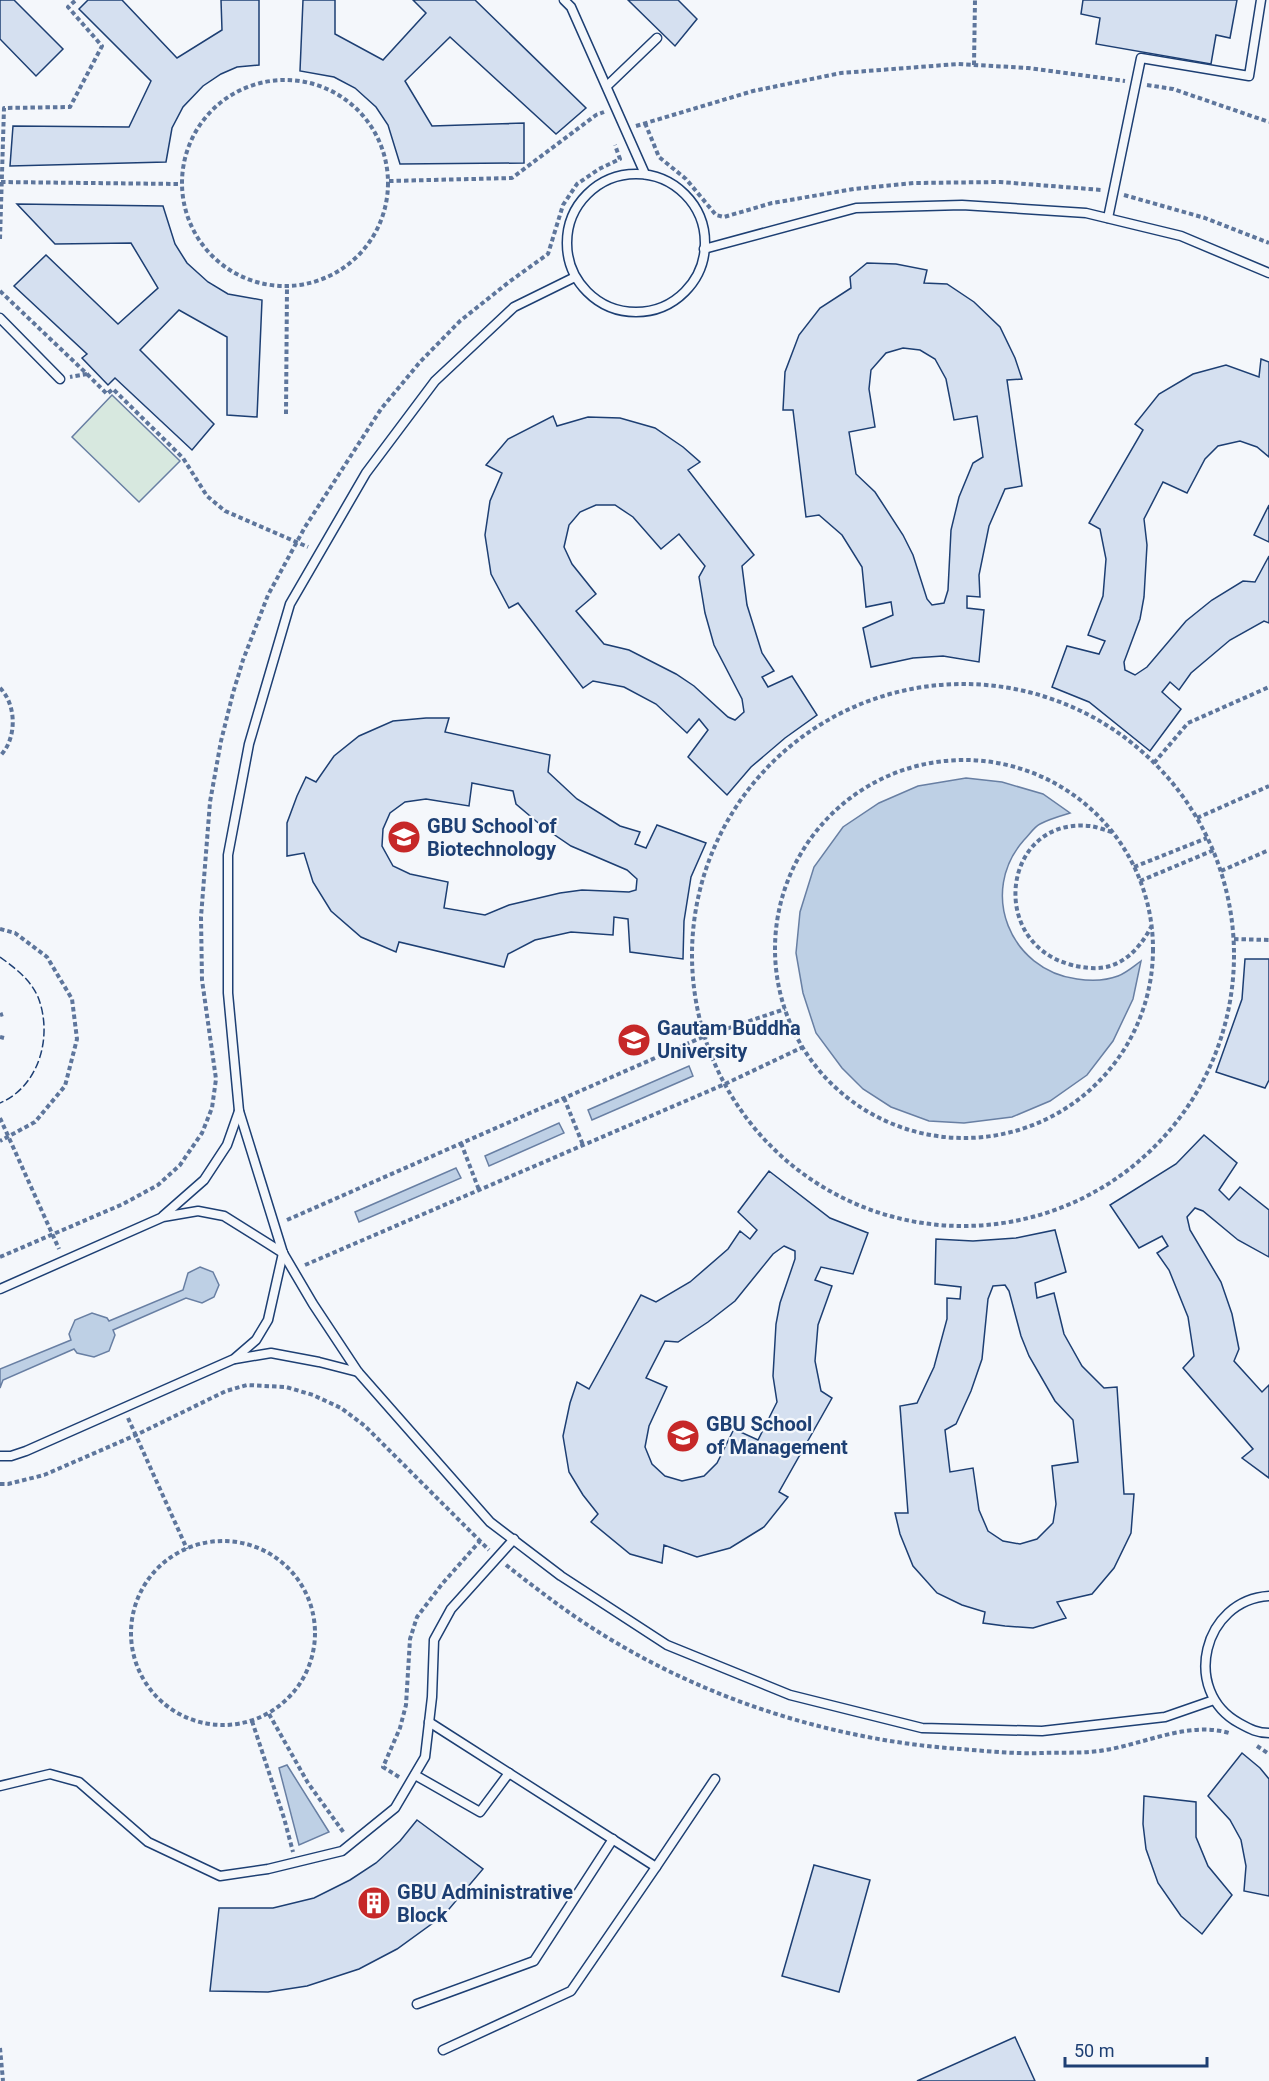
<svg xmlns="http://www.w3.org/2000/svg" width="1269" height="2081" viewBox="0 0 1269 2081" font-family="Roboto,sans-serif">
  <rect width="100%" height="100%" fill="#f4f7fb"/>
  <path fill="#d7e8df" stroke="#687fa3" stroke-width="1.5" d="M112,395L180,461L139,502L72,437Z"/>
  <g fill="#bed0e5" stroke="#687fa3" stroke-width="1.5">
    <path d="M966,778L1002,782L1043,794L1070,813C1060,816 1049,819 1040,824C1034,827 1029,835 1024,840C978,892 1010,970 1077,979C1091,981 1105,981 1118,976C1126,973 1134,966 1141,961L1133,999L1113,1041L1087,1075L1050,1101L1012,1117L964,1123L929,1121L891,1107L863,1089L842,1068L816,1033L803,993L796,953L800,912L814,867L843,827L879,803L918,786Z"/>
    <path d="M689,1066L693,1076L592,1120L588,1110Z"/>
    <path d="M559,1123L564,1133L489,1166L485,1156Z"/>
    <path d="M456,1168L461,1178L359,1222L355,1212Z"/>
    <path d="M200,1267L213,1272L219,1285L214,1297L202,1303L186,1298L113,1330L115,1335L109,1351L94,1357L77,1353L74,1349L3,1380L0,1388V1369L71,1340L69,1334L75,1320L92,1313L107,1318L109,1321L183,1290L188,1273Z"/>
    <path d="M287,1765L329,1832L299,1845L279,1768Z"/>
  </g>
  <g fill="#d5e0f0" stroke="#1d3f73" stroke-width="1.5" fill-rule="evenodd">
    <path d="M0,0H14L63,49L36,76L0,39Z"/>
    <path d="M88,0H122L177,58L222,30L221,0H259V65L237,67L221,74L203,86L183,107L172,128L166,162L10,166L13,126L129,127L151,81L79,9Z"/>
    <path d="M303,0H335V34L383,60L426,13L413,0H475L586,108L556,134L450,37L405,81L432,126L524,123V163L400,164L388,125L376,107L355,88L334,77L300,71Z"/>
    <path d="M628,0H678L697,19L675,46Z"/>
    <path d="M1083,0H1237L1230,38L1216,35L1211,64L1096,44L1100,18L1081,14Z"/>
    <path d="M17,204L163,206L175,244L187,263L208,282L228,294L262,300L257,417L227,415V337L179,310L140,350L214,424L192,450L115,378L108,385L82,358L87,354L14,286L46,255L118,324L158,288L131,243L55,244Z"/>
    <path d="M867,263L896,264L927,270L924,283L947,284L974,302L1000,327L1015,358L1022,379L1007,380L1022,486L1005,489L989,526L979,575L980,597L967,596V608L984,610L979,662L943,656L913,658L871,667L863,628L893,615L891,602L866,607L862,567L842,535L819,515L806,517L793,410H783L785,372L799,335L820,308L851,288L850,277ZM903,348L920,350L935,359L946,379L954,420L977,416L983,457L973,463L959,497L951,530L948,590L944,603L932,605L927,599L913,555L903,535L875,492L856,474L849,432L875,427L869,389L871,370L886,353Z"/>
    <path d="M1261,359L1269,362V457L1257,447L1240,441L1218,446L1205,459L1187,493L1163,482L1144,519L1147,545L1144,597L1140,619L1124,662L1125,670L1135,675L1147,667L1186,621L1212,600L1243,581L1255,582L1269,556V623L1264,621L1230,640L1191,673L1179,690L1170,682L1162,692L1181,709L1150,751L1089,702L1052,687L1067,646L1099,654L1105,641L1088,635L1103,596L1106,559L1100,529L1089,523L1143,430L1135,424L1159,394L1193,374L1226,365L1259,377Z"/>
    <path d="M553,416L557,426L588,417L620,418L655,428L683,447L700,462L688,470L754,555L742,566L747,605L762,653L774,671L762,677L768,687L792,676L817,715L785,738L751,767L727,795L688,757L708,730L699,719L687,733L656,704L624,687L593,681L583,688L518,603L509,608L491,574L485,535L490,501L502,473L486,465L508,439ZM596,505H615L633,517L661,549L679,534L705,566L699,577L705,613L714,645L742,699L744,712L735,720L728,717L694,686L676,674L629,650L604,644L576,611L596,594L572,564L564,547L569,525L580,512Z"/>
    <path d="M1269,505V542L1254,535Z"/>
    <path d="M426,718H449L445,732L550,755L548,772L577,799L620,826L640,832L635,844L646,848L657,825L706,843L691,877L684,921L683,959L630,952L628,919L614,917L613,935L571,932L535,940L508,954L504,967L399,942L396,952L361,937L331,911L313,882L304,853L287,856V823L297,796L306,777L316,782L334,756L359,736L393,721ZM472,783L513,791L516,804L543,827L571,846L627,870L637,879L636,890L629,892L582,890L560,893L509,905L485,915L444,908L448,882L410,874L393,866L382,846L383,829L390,813L405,802L426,799L469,806Z"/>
    <path d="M1245,959H1269V1080L1265,1088L1216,1072L1242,999Z"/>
    <path d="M1204,1135L1237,1163L1219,1190L1229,1200L1240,1187L1269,1210V1257L1238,1240L1203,1211L1195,1208L1187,1217L1190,1230L1221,1282L1232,1314L1239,1349L1234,1361L1262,1392L1269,1385V1478L1242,1458L1253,1449L1183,1368L1194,1356L1188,1317L1169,1270L1157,1253L1168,1246L1162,1236L1139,1248L1110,1205L1176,1164Z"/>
    <path d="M769,1171L830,1218L868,1233L853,1274L821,1267L815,1280L832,1286L818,1325L815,1361L821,1391L832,1398L779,1492L788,1497L764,1527L730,1548L697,1557L664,1545L662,1563L630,1554L591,1522L598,1514L583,1495L569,1472L563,1436L570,1403L577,1382L589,1389L641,1295L656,1302L690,1282L728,1249L740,1231L750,1239L757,1230L738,1212ZM784,1246L795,1251V1259L780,1303L776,1324L773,1376L777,1402L758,1440L734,1429L717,1463L704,1476L682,1481L665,1476L652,1464L645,1447L649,1426L667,1387L646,1378L665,1341L678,1342L708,1322L735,1301L773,1254Z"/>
    <path d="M1055,1230L1066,1272L1035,1283L1037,1298L1054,1293L1064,1334L1082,1366L1104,1388L1117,1387L1124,1494H1134L1131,1533L1114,1568L1092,1594L1057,1602L1066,1618L1033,1628L1005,1626L983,1623L985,1612L962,1605L937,1593L913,1566L900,1534L895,1513H908L900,1406L917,1403L934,1367L947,1319V1298L960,1299L961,1287L935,1284L936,1239L973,1241L1016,1238ZM1005,1285L1009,1291L1021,1336L1029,1356L1055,1401L1073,1420L1078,1462L1052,1466L1056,1504L1053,1523L1037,1539L1020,1544L1003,1541L988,1531L979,1510L973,1468L950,1472L945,1430L956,1424L971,1391L982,1359L988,1299L993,1286Z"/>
    <path d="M1242,1753L1260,1768L1269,1779V1896L1244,1891L1246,1866L1241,1840L1230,1820L1208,1796Z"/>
    <path d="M1144,1796L1196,1802V1837L1208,1866L1232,1895L1202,1934L1181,1916L1158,1883L1146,1849L1143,1824Z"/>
    <path d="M417,1820L483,1869L444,1915L397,1949L359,1969L307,1986L268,1992L210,1991L219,1908H273L314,1898L350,1880L376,1863L400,1841Z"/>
    <path d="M814,1865L870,1880L839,1992L782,1976Z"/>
    <path d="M1015,2037L1035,2081H917Z"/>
  </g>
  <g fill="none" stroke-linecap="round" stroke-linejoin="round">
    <defs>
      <g id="lane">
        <path d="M564,0L571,7L645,174"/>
        <path d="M607,86L657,38"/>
        <circle cx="636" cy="243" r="69"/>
        <path d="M1108,218L1141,58L1249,76L1261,0"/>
        <path d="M704,249L856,208L962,205L1086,213L1181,236L1269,273"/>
        <path d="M575,277L514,307L435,381L366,473L290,604L249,744L228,855V993L239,1111L283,1253L313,1304L358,1372L490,1522L561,1576L667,1645L790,1695L922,1728L1042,1731L1165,1717L1214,1700"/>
        <path d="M0,318L60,379"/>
        <path d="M163,1216L204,1180L227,1145L239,1111"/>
        <path d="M0,1289L163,1217L198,1211L224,1216L283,1253"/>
        <path d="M235,1359L271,1353L319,1362L358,1372"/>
        <path d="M0,1456H11L26,1451L234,1359L256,1340L268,1320L283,1253"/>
        <path d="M1269,1596C1203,1600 1181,1691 1239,1723C1250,1729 1257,1733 1269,1733"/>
        <path d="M429,1722L656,1867L571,1991L443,2050"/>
        <path d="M415,1775L480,1812L509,1773"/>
        <path d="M0,1786L50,1774L79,1782L148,1842L220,1876L268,1869L342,1851L395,1808L425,1757L432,1697L434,1640L451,1609L514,1539"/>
        <path d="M656,1867L715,1779"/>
        <path d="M417,2004L534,1961L613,1839"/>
      </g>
    </defs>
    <use href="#lane" stroke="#1d3f73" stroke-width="11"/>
    <g stroke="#5e769c" stroke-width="4" stroke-dasharray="4.5 3" stroke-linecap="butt">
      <path d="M974,65L975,0"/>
      <circle cx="285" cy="183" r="103"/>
      <path d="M1147,85L1173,89L1269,122"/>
      <path d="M645,123L659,157L686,179L716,215L724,217L772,203L854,189L914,183L1000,182L1102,190"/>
      <path d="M636,126L753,91L841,73L958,64L1028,68L1125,81"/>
      <path d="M389,181L512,178L596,115L604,112"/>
      <path d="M1,182L180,184"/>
      <path d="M1124,195L1205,218L1269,243"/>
      <path d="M0,239L4,108L70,107L102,46L68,7L76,0"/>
      <path d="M0,291L87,374L70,377"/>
      <path d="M87,374L107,394L113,389L183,458L207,496L225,511L308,547"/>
      <path d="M286,414L287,287"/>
      <circle cx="963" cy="955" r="271"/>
      <path d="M0,688C17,705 17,739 0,756"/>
      <circle cx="964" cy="949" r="189"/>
      <path d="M1154,763L1188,723L1269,687"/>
      <path d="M1197,818L1269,786"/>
      <path d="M1112,832C1105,830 1097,827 1090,826C997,816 984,961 1091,968C1120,970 1139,950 1151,927"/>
      <path d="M1134,867L1207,838"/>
      <path d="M1221,871L1269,850"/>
      <path d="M1140,881L1214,850"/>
      <path d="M0,929L15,933L47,957L72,999L77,1039L65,1086L35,1122L0,1141"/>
      <path d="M1234,939L1269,940"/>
      <path d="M0,1015L3,1014"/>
      <path d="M0,1037L4,1038"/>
      <path d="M564,1098L583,1145"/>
      <path d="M0,1118L59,1249"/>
      <path d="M461,1143L479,1190"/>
      <path d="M287,1220L705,1036L785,1009"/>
      <path d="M0,1257L123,1204L158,1185L180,1165L202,1133L212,1108L216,1079L202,980L201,917L210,802L221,741L233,693L243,660L268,595L305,527L381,409L420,362L460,321L509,282L548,254L563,205L577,184L599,169L620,159L615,145"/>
      <path d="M305,1265L725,1084L803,1047"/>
      <path d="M128,1418L187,1549"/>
      <path d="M0,1484H8L44,1475L136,1435L226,1391L247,1385L286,1387L313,1395L341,1408L365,1426L489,1550"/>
      <circle cx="223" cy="1633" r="92"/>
      <path d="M506,1565C524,1579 542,1593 560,1606C676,1690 818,1739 960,1749C987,1751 1014,1754 1041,1753C1062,1752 1084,1754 1105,1750C1144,1744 1189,1721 1229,1733"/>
      <path d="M269,1714L308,1783L344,1833"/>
      <path d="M252,1721L284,1818L293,1852"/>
      <path d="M1257,1746L1269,1754"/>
      <path d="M399,1777L383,1767L400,1728L406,1705L410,1639L417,1617L442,1584L480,1541"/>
      <path d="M0,2048L3,2081"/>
    </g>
    <use href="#lane" stroke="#f4f7fb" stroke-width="8"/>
    <path stroke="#1d3f73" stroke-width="1.5" stroke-dasharray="8 3" stroke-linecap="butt" d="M0,957C15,968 30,979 38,997C53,1035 40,1086 0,1103"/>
  </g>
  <defs>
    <symbol id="school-disc" viewBox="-11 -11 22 22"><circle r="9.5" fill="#c62828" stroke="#f4f7fb"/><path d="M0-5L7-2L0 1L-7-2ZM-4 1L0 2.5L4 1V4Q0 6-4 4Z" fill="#fff"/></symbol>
    <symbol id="university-disc" viewBox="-11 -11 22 22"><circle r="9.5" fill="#c62828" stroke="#f4f7fb"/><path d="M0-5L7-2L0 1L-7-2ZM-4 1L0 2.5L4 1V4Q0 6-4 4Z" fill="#fff"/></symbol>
    <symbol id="building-disc" viewBox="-11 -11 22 22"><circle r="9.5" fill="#c62828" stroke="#f4f7fb"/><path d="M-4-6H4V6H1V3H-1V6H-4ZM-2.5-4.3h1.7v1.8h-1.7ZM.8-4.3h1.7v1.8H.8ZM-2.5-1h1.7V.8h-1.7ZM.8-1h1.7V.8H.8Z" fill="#fff"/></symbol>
  </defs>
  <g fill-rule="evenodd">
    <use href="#school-disc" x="385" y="818" width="38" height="38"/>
    <use href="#university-disc" x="615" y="1021" width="38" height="38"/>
    <use href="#school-disc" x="664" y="1417" width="38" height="38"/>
    <use href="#building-disc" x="355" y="1884" width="38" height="38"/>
  </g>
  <g text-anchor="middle" stroke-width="4.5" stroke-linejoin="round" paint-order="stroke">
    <g font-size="20" font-weight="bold" fill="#1d3f73" stroke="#f4f7fb" text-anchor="start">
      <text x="427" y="833">GBU School of<tspan x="427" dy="23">Biotechnology</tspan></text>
      <text x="657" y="1035">Gautam Buddha<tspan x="657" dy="23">University</tspan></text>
      <text x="706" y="1431">GBU School<tspan x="706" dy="23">of Management</tspan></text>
      <text x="397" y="1899">GBU Administrative<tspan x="397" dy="23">Block</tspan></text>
    </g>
  </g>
  <path d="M1065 2057v9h142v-9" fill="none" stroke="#1d3f73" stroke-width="3"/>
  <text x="1074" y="2057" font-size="18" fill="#1d3f73" stroke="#f4f7fb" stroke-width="4.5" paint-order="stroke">50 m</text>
</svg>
